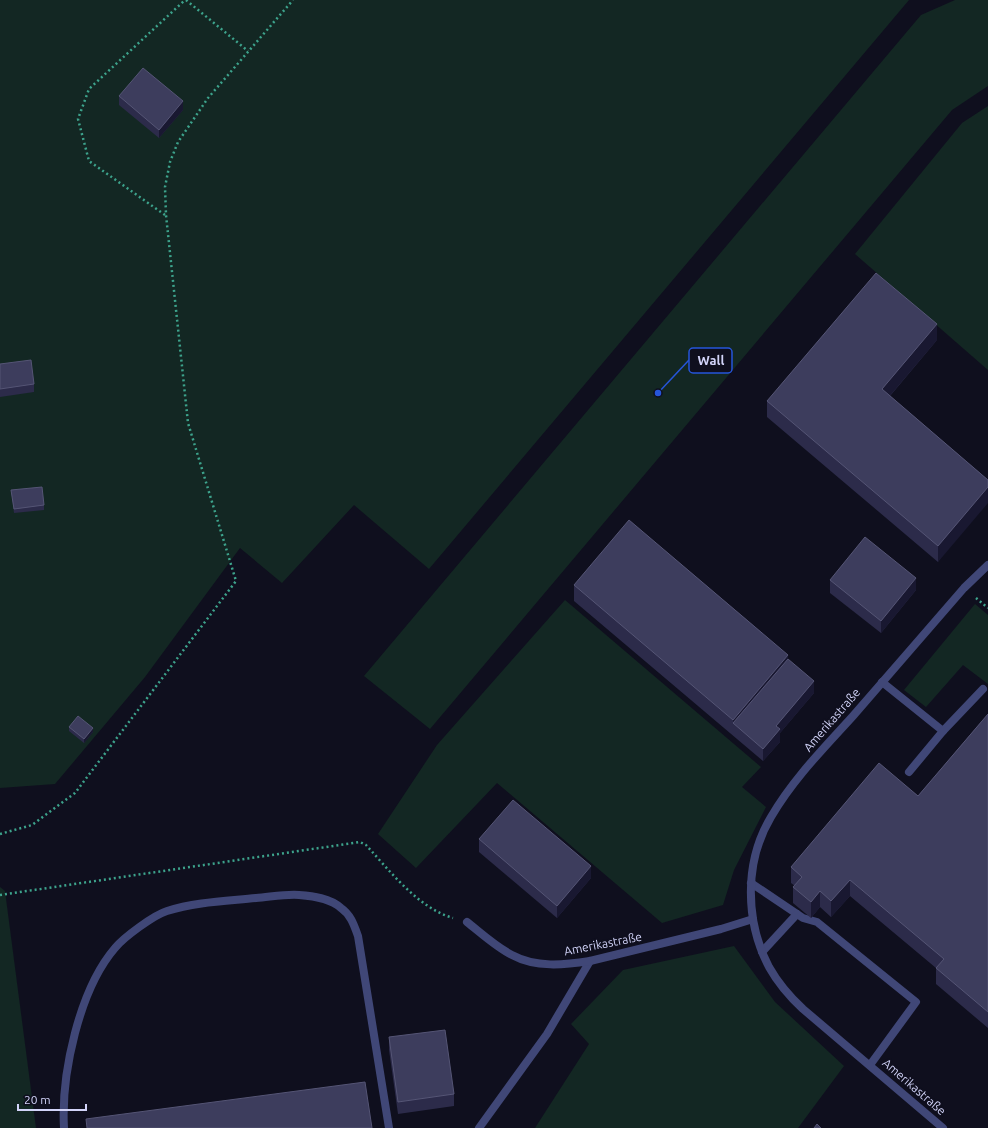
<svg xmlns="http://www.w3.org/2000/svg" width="988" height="1128" viewBox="0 0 988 1128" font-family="Ubuntu,sans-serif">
  <rect width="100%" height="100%" fill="#0f0f1e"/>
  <g fill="#132723">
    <path d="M0,0H909L429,569L354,505L282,583L240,548L145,677L55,784L0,788Z"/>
    <path d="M955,0H988V86L952,110L430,729L364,676L921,15Z"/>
    <path d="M988,106V370L855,254L962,123Z"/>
    <path d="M565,600L761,767L742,787L766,807L734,870L723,905L662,923L497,783L416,868L378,834L437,745Z"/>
    <path d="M975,604L988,615V684L963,665L926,707L904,690Z"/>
    <path d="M0,887L5,891L36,1128H0Z"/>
    <path d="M734,946L775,1002L844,1066L798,1128H535L589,1044L571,1024L623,970Z"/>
  </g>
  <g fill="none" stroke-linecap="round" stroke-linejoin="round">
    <g stroke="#3da38c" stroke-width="2.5" stroke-dasharray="2 3" stroke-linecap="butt">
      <path d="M186,0L248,51"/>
      <path d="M165,215L89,161L78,119L89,89L185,0"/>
      <path d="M976,598L988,608"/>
      <path d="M0,834L32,825L75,793L236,581L188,423L166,215L165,187L170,162L178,142L208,98L293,0"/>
      <path d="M0,895L360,842L366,845C390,871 418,908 453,918"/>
    </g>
    <g stroke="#404777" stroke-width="8">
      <path d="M882,682L943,731"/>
      <path d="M909,772L943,731L983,689"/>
      <path d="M751,883L803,918L817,922L916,1002L870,1065"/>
      <path d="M762,952L797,914"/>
      <path d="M64,1128C61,1074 79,990 115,948C124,937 154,915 167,911C195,902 227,901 256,898C270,897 285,894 299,895C313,896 330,898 341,908C351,915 354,925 358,936L389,1128"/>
      <path d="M479,1128L547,1034L590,961"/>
    </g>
    <g stroke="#404777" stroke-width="8">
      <path d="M467,922C481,933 496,947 512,955C536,968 564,965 590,961L721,929L753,919"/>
      <path d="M943,1128L803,1009C790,997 778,983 769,967C745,921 744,862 771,817C793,779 824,748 853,716C890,673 927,631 964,588L988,565"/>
    </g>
  </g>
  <g fill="#2c2b4a">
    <path d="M119,96L183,110L159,138L119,105Z"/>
    <path d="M937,340L890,396L988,480L938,562L767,417V401Z"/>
    <path d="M0,364L34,384V392L0,397Z"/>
    <path d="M11,490L44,505V510L14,513Z"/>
    <path d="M830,580L916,590L881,633L830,593Z"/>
    <path d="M574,585L788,659L814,693L780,733V742L763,761L574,601Z"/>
    <path d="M988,714V1028L936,984V968L850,896L831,917L820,907L811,918L793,903V887L795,886L791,883V867L918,796Z"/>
    <path d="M69,727L93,732L84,743L69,731Z"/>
    <path d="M479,839L591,878L557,918L479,852Z"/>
    <path d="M389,1037L454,1094V1106L398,1114L389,1050Z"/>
  </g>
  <g fill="#191831">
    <path d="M183,101V110L159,138V130Z"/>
    <path d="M937,324V340L882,405V389Z"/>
    <path d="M988,487V503L938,562V546Z"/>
    <path d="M916,578V590L881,633V621Z"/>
    <path d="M788,655V671L733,723V720Z"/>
    <path d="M814,681V693L780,733V742L763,761V749L776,726Z"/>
    <path d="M93,728V732L84,743V739Z"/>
    <path d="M591,866V878L557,918V906Z"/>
    <path d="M850,880V896L831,917V901Z"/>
    <path d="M820,891V907L811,918V902Z"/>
  </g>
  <g fill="#3d3d5d" stroke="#555575">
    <path d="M143,68L183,101L159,130L119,96Z"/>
    <path d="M876,273L937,324L882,389L988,480V487L938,546L767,401Z"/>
    <path d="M31,360L34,384L0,389V364Z"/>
    <path d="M42,487L44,505L14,509L11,490Z"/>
    <path d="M629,520L788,655L733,720L574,585Z"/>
    <path d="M865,537L916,578L881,621L830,580Z"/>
    <path d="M788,659L814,681L776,726L780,729L763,749L733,723Z"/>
    <path d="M988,714V1012L936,968L944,959L850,880L831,901L820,891L811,902L793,887L802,877L791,867L879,763L918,796Z"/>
    <path d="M78,716L93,728L84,739L69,727Z"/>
    <path d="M513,800L591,866L557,906L479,839Z"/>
    <path d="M445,1030L454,1094L398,1102L389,1037Z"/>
    <path d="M365,1082L372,1128H87L86,1119Z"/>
    <path d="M817,1124L821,1128H814Z"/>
  </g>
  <g text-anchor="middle" stroke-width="4" stroke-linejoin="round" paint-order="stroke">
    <g font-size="12" fill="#d2d4f9" stroke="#0f0f1e">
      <text transform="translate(832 720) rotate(-49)" y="4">Amerikastraße</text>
      <text transform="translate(603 944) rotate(-11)" y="4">Amerikastraße</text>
      <text transform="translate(914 1087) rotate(41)" y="4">Amerikastraße</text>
    </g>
  </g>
  <path fill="none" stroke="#2655da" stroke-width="1.5" d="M658 393L689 360"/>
  <circle fill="#2655da" stroke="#0f0f1e" stroke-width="1.5" cx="658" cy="393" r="4"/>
  <rect fill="#0f0f1e" stroke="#2655da" stroke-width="1.5" x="689" y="348" width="43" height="25" rx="4"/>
  <g font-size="13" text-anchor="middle" font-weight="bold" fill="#d2d4f9">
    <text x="711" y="365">Wall</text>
  </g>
  <path d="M18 1104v6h68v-6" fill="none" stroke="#d2d4f9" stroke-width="2"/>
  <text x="24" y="1104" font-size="12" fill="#d2d4f9" stroke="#0f0f1e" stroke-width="3" paint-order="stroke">20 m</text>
</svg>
